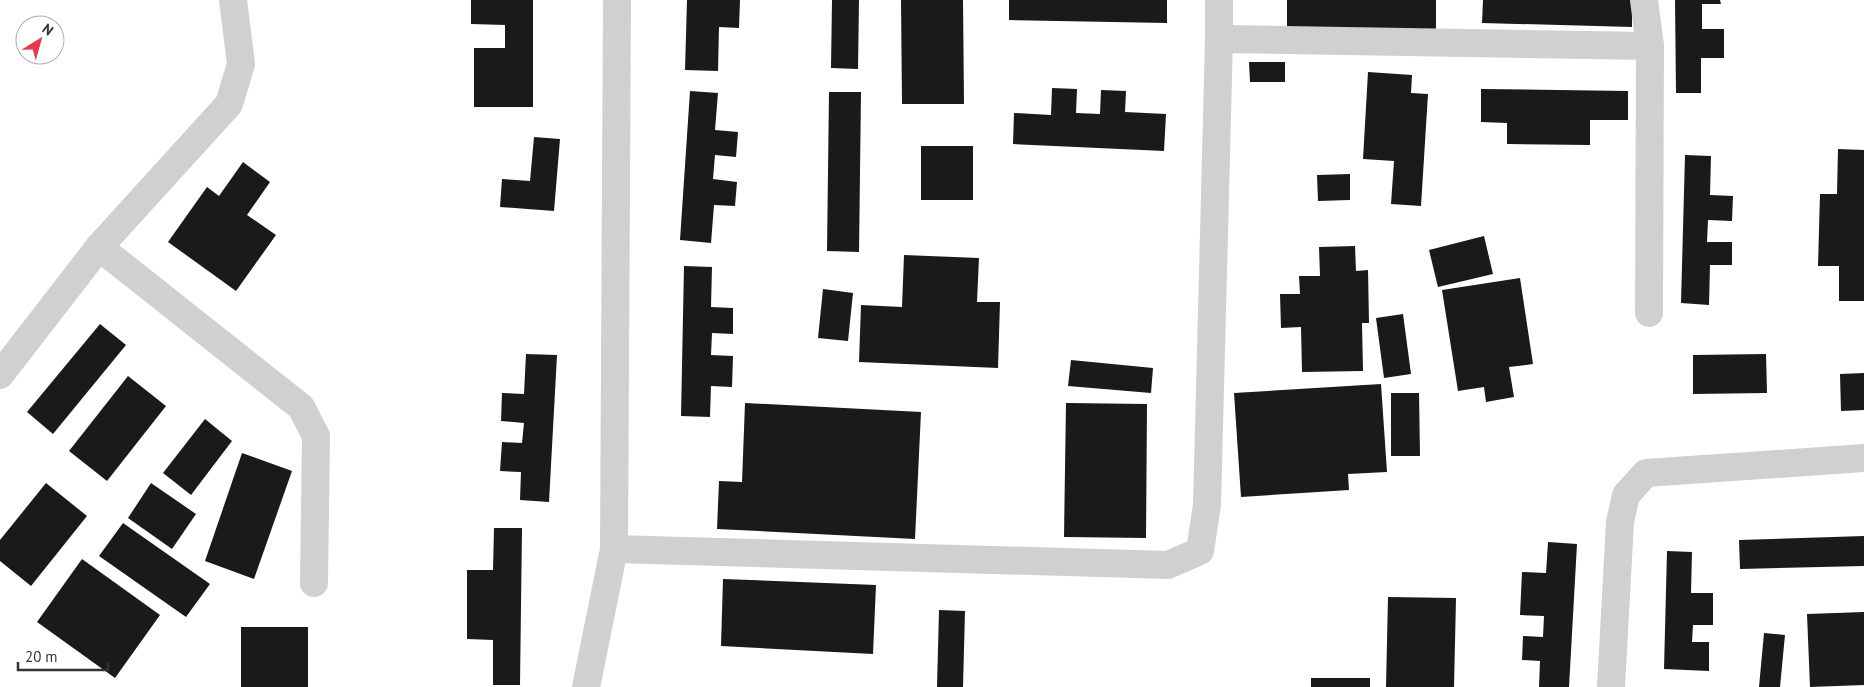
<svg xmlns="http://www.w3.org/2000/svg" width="1864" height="687" viewBox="0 0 1864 687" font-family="'PT Sans',sans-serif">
  <rect width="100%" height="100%" fill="#fff"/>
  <g fill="#1a1a1a">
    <path d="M471,0H533V107H474V48H505V25L471,24Z"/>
    <path d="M687,0H740L739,28L719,27L718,71L685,70Z"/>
    <path d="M832,0H859L858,69L831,68Z"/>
    <path d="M901,0H963L964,104H902Z"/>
    <path d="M1009,0H1167V23L1009,20Z"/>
    <rect x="1287" y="0" width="149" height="29"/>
    <path d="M1483,0H1632V27L1482,23Z"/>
    <path d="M1675,0H1720L1721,4H1702V29H1724V58H1701V93H1676Z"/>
    <path d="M1249,62H1285V82H1250Z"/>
    <path d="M1368,72L1412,75L1411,93L1428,94L1421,206L1391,204L1394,161L1363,159Z"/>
    <path d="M1052,88L1077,89L1076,113L1100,114L1101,90L1126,91L1125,112L1166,114L1164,151L1013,144L1014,113L1051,115Z"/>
    <path d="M1481,89L1628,91V120H1590V145L1507,144V123L1481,122Z"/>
    <path d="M690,91L718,93L715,130L738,132L736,157L715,155L713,179L737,182L735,206L714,205L711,243L680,240Z"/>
    <path d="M829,92H861L859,252L827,251Z"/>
    <path d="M534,137L560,139L554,211L500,207L502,179L530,181Z"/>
    <rect x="921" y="146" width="52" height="54"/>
    <path d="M1838,149L1864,150V301H1839V266H1818L1820,194H1837Z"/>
    <path d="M1685,155L1711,156L1710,195L1733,196L1732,221L1708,220L1707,242H1732V265H1710L1709,305L1681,303Z"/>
    <path d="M243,162L270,182L247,215L276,235L236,291L168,242L207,187L219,196Z"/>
    <path d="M1350,174V200L1318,201L1317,175Z"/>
    <path d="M1484,236L1493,274L1438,287L1429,250Z"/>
    <path d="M1355,246L1356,271L1368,270L1369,323H1362L1363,371L1302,372L1301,327L1281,328L1280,294H1300L1299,276H1320L1319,247Z"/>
    <path d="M904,255L979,258L977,302H1000L998,368L859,362L861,305L902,307Z"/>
    <path d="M684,266L712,267L711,307L733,308V334L712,333L711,355L733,356L732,387L711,386L710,417L681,416Z"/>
    <path d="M1520,278L1533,364L1509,367L1514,397L1486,402L1484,387L1458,391L1442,290Z"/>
    <path d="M823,289L853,293L848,341L818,338Z"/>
    <path d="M1403,314L1411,374L1384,378L1376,318Z"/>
    <path d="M100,324L126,345L53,434L27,412Z"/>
    <path d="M526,354L557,355L549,502L520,500L521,472L500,471L502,442L522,443L524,423L501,421L502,393L524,394Z"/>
    <path d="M1766,354L1767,393L1693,394V355Z"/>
    <path d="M1071,360L1153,368L1151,393L1068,386Z"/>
    <path d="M1864,373V410L1841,411L1840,374Z"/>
    <path d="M128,376L166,406L107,481L69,451Z"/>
    <path d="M1381,384L1387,472L1348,474L1349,490L1241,497L1234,393Z"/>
    <path d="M1391,393H1419L1420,456H1391Z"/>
    <path d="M745,403L921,412L915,539L717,529L719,481L742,482Z"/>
    <path d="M1066,403L1147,404L1146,538L1064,537Z"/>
    <path d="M205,419L232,441L191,495L163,473Z"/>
    <path d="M242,453L292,471L254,579L205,561Z"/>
    <path d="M46,483L87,516L31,586L0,561V540Z"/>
    <path d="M151,483L196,514L172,549L128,518Z"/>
    <path d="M123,523L210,584L186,617L99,556Z"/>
    <path d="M494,528H522L520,685H493V640L467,639V570H493Z"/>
    <path d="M1864,536V566L1740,569L1739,540Z"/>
    <path d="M1548,542L1577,544L1569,687H1539L1540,661L1522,660L1523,636L1543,637L1544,616L1520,615L1522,572L1546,573Z"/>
    <path d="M1667,551L1692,552L1691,593H1713V625H1693L1692,642H1709V671L1664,669Z"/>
    <path d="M82,559L160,615L115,678L37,622Z"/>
    <path d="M723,579L876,585L873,654L721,646Z"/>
    <path d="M1388,597L1456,598L1454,687H1386Z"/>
    <path d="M939,610L965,611L963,687H937Z"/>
    <path d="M1864,612V685L1810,687L1807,614Z"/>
    <rect x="241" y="627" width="67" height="60"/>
    <path d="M1764,633L1785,635L1780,687H1759Z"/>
    <rect x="1311" y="678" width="59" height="9"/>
  </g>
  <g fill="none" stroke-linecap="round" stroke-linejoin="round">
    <g stroke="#d0d0d0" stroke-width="28">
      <path d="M1644,0L1650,46L1649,313"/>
      <path d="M1219,39L1650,46"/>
      <path d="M99,247L301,407L316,436L314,583"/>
      <path d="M0,375L99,247L229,104L241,64L233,0"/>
      <path d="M614,549L1168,565L1200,551L1207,505L1219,39V0"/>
      <path d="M586,687L614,549L617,0"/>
      <path d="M1611,687L1620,522L1626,495L1646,473L1864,458"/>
    </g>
  </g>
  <g transform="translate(40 40) rotate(37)"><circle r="24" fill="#ffffff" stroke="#adadad"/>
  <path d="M0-4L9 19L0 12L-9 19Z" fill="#e63946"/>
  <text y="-8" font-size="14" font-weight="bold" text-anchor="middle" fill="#333333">N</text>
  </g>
  <path d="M18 662v8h90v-8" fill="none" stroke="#333333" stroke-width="2.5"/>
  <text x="25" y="662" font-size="15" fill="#333333" stroke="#ffffff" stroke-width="4" paint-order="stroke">20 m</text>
</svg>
